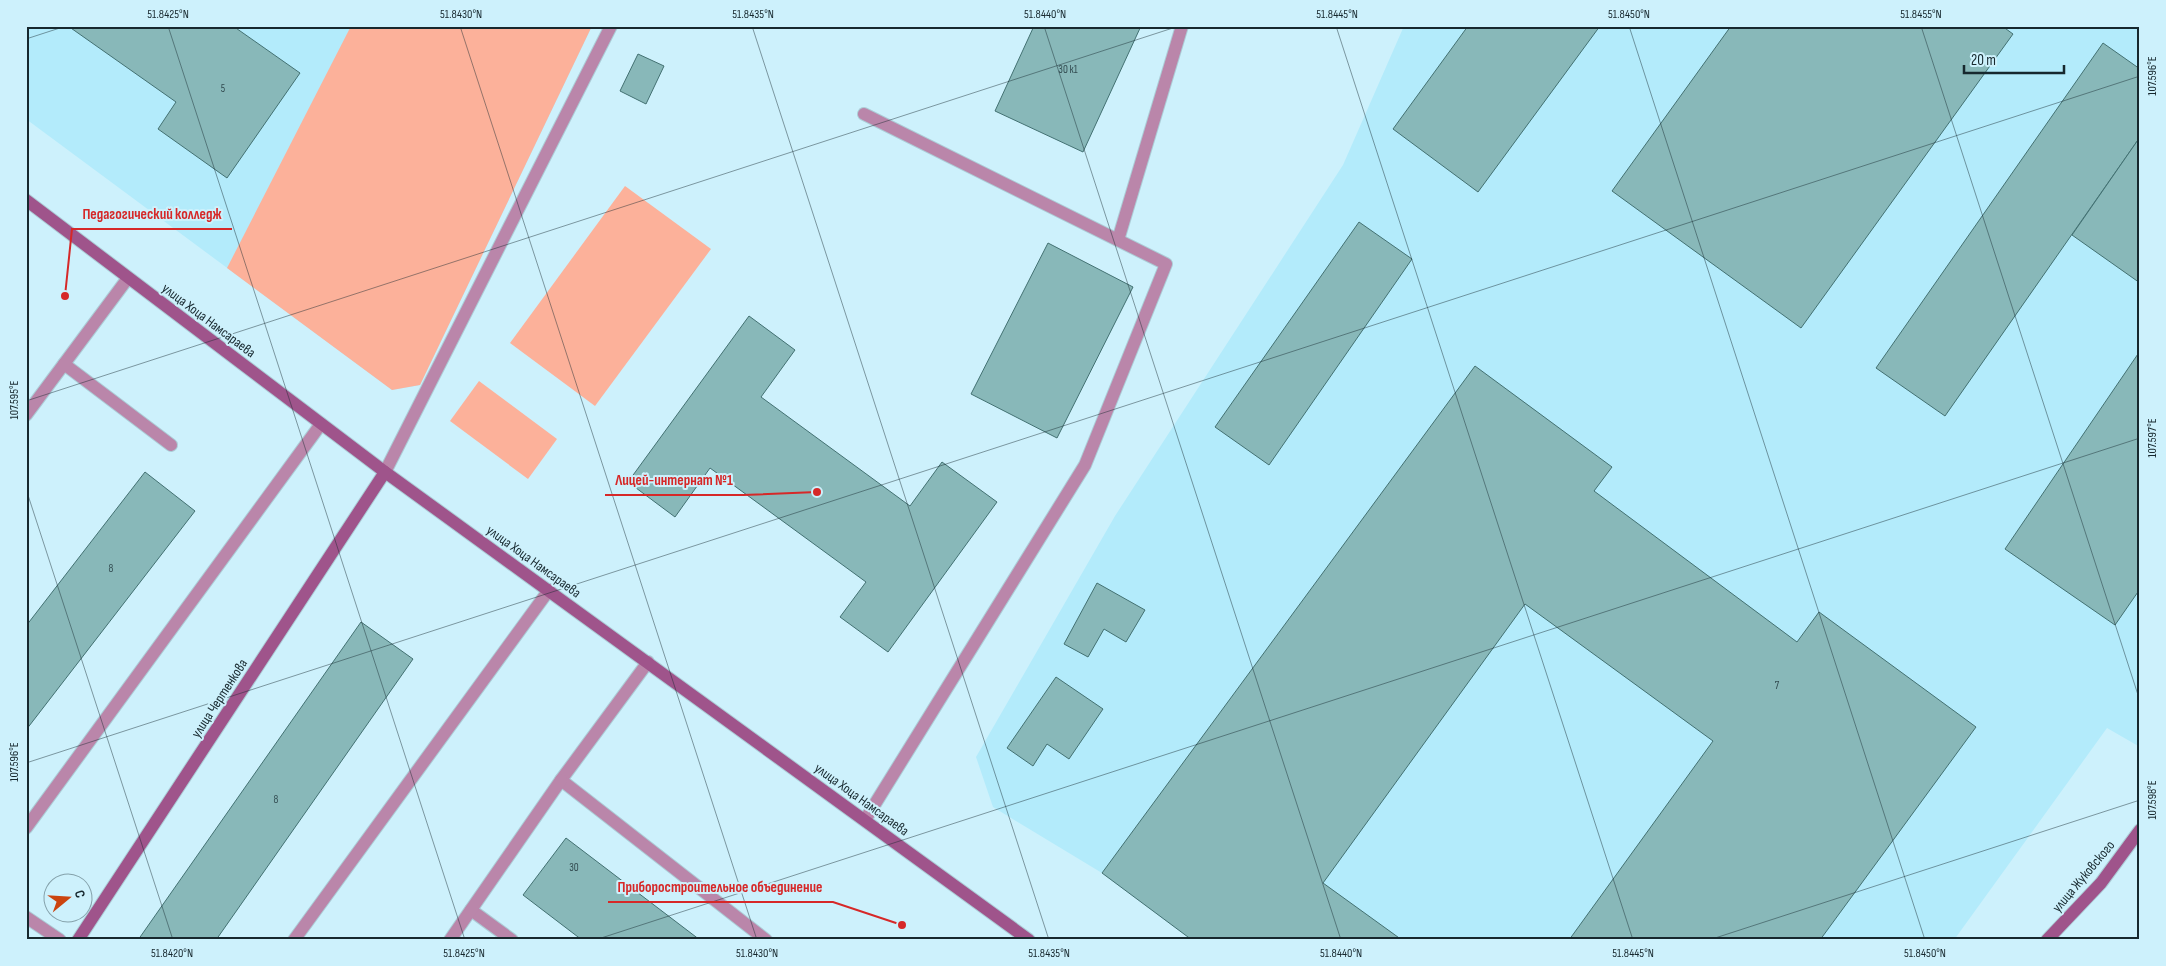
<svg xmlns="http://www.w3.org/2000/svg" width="2166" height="966" viewBox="0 0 2166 966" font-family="'Sofia Sans Condensed',sans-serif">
  <rect width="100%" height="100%" fill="#cdf1fc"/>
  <g fill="#b3ebfb">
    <path d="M26,26H592L420,385L392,390L26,119Z"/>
    <path d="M1404,26H2140V747L2107,728L1954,940H1192L1102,873L993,807L976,757L1115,516L1343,165Z"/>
  </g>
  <g fill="#fcb19a">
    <path d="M351,26H592L420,385L392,390L227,268Z"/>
    <path d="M625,186L711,249L595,406L510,343Z"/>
    <path d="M479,381L557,439L528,479L450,421Z"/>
  </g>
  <g fill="#88b8b9" stroke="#437172">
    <path d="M68,26H233L300,73L227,178L158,129L176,102Z"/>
    <path d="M1034,26H1141L1083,152L995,111Z"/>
    <path d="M1468,26H1600L1478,192L1393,129Z"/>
    <path d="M1731,26H2002L2013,34L1801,328L1612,191Z"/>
    <path d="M2103,43L2140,69V137L1945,416L1876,368Z"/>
    <path d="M638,54L664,66L646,104L620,91Z"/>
    <path d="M2140,137V283L2072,235Z"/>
    <path d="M1359,222L1412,259L1269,465L1215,427Z"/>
    <path d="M1048,243L1133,287L1057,438L971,394Z"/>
    <path d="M749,316L795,350L761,397L910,506L942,462L997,502L888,652L840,617L866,582L710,468L675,517L628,482Z"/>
    <path d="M2140,351V589L2115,625L2005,549Z"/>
    <path d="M1475,366L1612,467L1594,491L1797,642L1819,612L1976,727L1820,940H1569L1713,741L1525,604L1323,883L1402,940H1192L1102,873Z"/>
    <path d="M145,472L195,511L26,730V626Z"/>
    <path d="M1097,583L1145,610L1126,642L1104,629L1088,657L1064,644Z"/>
    <path d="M361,622L413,659L216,940H138Z"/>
    <path d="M1056,677L1103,709L1069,759L1047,744L1033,766L1007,748Z"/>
    <path d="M566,838L700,940H582L523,895Z"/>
  </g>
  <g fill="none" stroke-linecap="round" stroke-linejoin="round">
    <defs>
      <g id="lane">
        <path d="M864,114L1166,264L1085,465L865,820"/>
        <path d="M1118,240L1182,26"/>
        <path d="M64,364L171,445"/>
        <path d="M26,415L128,278"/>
        <path d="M648,662L561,780L766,940"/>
        <path d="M26,828L321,424"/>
        <path d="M471,910L512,940"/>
        <path d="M294,940L549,590"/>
        <path d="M450,940L561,780"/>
      </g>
      <g id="street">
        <path d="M385,472L611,26"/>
        <path d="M26,917L60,940"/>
      </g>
      <g id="secondary">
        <path d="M26,200L385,472L1029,940"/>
        <path d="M78,940L385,472"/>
        <path d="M2047,940L2101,883L2140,830"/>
      </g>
    </defs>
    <use href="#lane" stroke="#accdd7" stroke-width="14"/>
    <use href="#street" stroke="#accdd7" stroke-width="14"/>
    <use href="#secondary" stroke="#accdd7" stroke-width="14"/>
    <use href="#lane" stroke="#ba86aa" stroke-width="12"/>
    <use href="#street" stroke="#ba86aa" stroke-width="12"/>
    <use href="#secondary" stroke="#9f548b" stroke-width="12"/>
  </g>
  <path fill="none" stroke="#17282e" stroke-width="1" stroke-opacity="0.45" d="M168,26L465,940M460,26L757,940M752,26L1049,940M1044,26L1341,940M1336,26L1633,940M1629,26L1925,940M1921,26L2140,701M26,39L66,26M26,401L1179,26M26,489L173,940M26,763L2140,76M595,940L2140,438M1709,940L2140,800"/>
  <g text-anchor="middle" stroke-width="4" stroke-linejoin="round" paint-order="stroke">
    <g font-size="11" fill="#334c51">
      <text x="1068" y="73">30 к1</text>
      <text x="223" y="92">5</text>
      <text x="111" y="572">8</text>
      <text x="1777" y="689">7</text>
      <text x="276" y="803">8</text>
      <text x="574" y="871">30</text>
    </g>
    <g font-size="14" fill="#17282e" stroke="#cdf1fc">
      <text transform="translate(209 320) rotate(37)" y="5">улица Хоца Намсараева</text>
      <text transform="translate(534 561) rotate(36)" y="5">улица Хоца Намсараева</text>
      <text transform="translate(219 698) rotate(-57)" y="5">улица Чертенкова</text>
      <text transform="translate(862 799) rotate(36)" y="5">улица Хоца Намсараева</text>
      <text transform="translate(2083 876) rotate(-50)" y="5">улица Жуковского</text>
    </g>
  </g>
  <path fill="none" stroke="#d62828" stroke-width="2" d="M65 296L72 229H232M817 492L743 495H605M902 925L833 902H608"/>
  <g fill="#d62828" stroke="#cdf1fc" stroke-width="2">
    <circle cx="65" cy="296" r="5"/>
    <circle cx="817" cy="492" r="5"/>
    <circle cx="902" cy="925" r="5"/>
  </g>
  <g font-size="15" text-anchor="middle" font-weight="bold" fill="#d62828" stroke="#cdf1fc" stroke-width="4" stroke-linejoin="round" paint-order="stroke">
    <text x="152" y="219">Педагогический колледж</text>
    <text x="674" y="485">Лицей-интернат №1</text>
    <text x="720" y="892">Приборостроительное объединение</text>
  </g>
  <rect width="2166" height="966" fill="none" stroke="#cdf1fc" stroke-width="55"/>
  <g transform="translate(68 898) rotate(72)"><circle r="24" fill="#cdf1fc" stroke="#84a1aa"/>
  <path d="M0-4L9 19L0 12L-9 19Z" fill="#cb440f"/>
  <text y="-8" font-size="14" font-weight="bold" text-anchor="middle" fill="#17282e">С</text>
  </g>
  <path d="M1964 65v8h100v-8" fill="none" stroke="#17282e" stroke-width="2.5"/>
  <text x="1971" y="65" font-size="15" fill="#17282e" stroke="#cdf1fc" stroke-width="4" paint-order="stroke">20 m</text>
  <rect x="28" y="28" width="2110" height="910" fill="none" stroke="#17282e" stroke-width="2"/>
  <g font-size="12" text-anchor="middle" fill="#17282e">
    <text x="168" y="18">51.8425°N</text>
    <text x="461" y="18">51.8430°N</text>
    <text x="753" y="18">51.8435°N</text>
    <text x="1045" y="18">51.8440°N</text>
    <text x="1337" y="18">51.8445°N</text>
    <text x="1629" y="18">51.8450°N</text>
    <text x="1921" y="18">51.8455°N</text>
    <text transform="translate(2152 76) rotate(-90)" y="4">107.596°E</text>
    <text transform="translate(14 400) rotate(-90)" y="4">107.595°E</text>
    <text transform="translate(2152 438) rotate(-90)" y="4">107.597°E</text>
    <text transform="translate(14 762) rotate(-90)" y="4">107.596°E</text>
    <text transform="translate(2152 800) rotate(-90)" y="4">107.598°E</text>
    <text x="172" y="957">51.8420°N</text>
    <text x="464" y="957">51.8425°N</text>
    <text x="757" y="957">51.8430°N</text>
    <text x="1049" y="957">51.8435°N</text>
    <text x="1341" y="957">51.8440°N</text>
    <text x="1633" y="957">51.8445°N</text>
    <text x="1925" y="957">51.8450°N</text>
  </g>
</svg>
